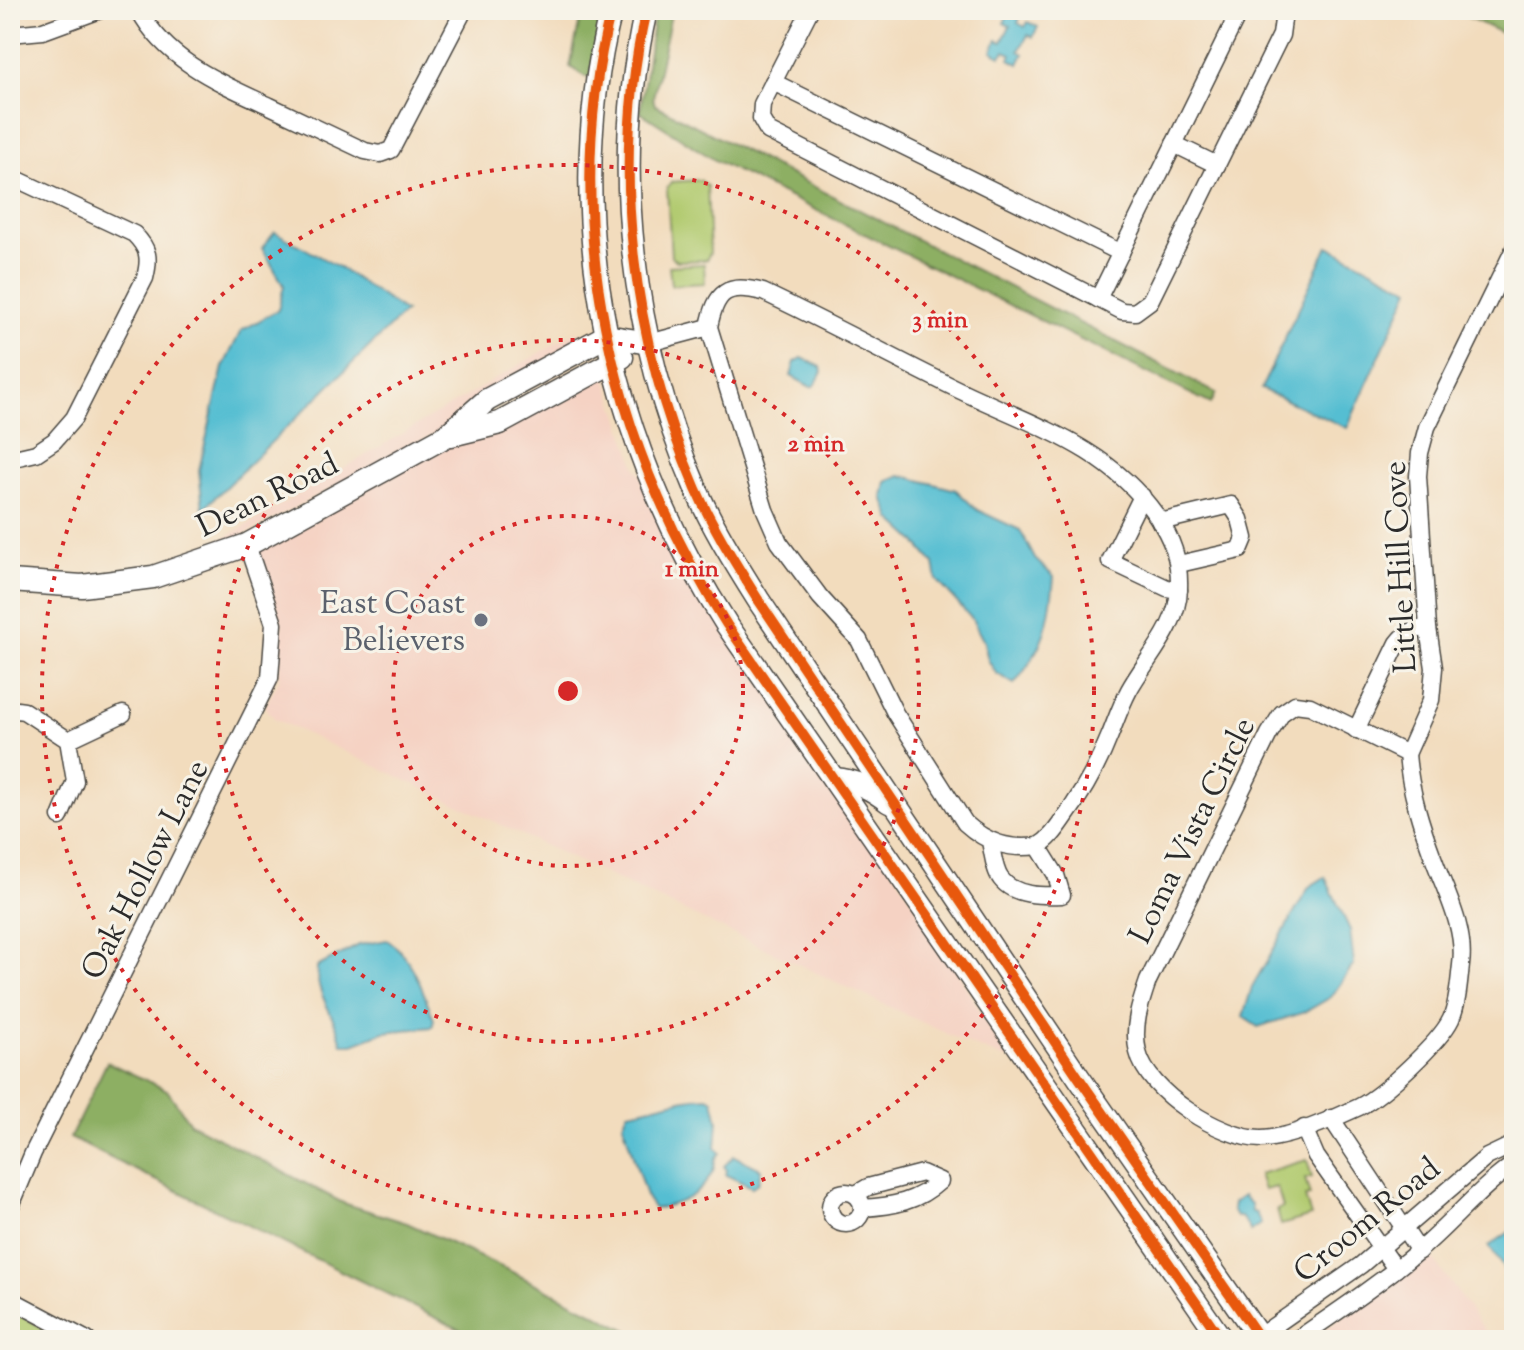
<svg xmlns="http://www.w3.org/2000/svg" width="1524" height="1350" viewBox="0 0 1524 1350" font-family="'Sorts Mill Goudy',serif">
  <rect width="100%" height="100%" fill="#f7f3e8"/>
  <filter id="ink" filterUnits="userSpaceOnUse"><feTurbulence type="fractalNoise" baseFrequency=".0125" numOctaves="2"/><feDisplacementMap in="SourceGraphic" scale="16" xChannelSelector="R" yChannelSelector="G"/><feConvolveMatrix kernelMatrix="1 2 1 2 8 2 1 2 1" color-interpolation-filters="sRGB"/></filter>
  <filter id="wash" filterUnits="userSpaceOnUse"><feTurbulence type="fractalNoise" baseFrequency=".006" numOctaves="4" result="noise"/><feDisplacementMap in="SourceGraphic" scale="32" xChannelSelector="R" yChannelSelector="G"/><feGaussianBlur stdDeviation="1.8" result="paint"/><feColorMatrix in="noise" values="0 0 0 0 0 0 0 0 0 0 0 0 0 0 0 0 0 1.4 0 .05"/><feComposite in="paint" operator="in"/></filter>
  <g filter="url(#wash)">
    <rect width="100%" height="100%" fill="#f2dcbd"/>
    <g fill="#f5d2c3">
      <path d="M577,331L582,339L436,433L224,545L223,539Z"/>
      <path d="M605,375L636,468L955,968L1008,1060L962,1041L275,719L265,707L279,680L282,626L257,550L445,446Z"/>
      <path d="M1430,1254L1492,1340H1311L1407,1272Z"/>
    </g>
    <g fill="#b2cb71" stroke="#6e7b4e" stroke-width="2">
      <path d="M700,180L707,186L710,253L706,260L677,261L671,257L667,188L672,182Z"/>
      <path d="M704,264L705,283L671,285L669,266Z"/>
      <path d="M1307,1160L1312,1177L1305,1179L1310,1196L1305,1197L1311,1216L1281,1225L1277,1210L1283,1207L1277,1187L1264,1190L1259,1174Z"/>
      <path d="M10,1309L64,1340H10Z"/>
    </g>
    <g fill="#8daf63" stroke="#5c6d47" stroke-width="2">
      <path d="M582,10H602L590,79L570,67Z"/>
      <path d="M655,10H672L653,98L655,105L1216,393L1211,404L716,161L640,112Z"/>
      <path d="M1453,10H1514V39Z"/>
      <path d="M107,1062L167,1090L190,1123L343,1203L407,1223L510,1271L647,1340H481L70,1138Z"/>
    </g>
    <g fill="#55bed2" stroke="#40747e" stroke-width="2">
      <path d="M1009,13L1020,18L1018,23L1025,27L1028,22L1038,27L1033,37L1028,35L1019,51L1024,54L1019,64L1010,59L1012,54L1005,51L1001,56L992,51L997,40L1002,42L1010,26L1004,23Z"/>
      <path d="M275,232L340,268L405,312L203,509L199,470L223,367L241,331L278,310L284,286L262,248Z"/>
      <path d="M1328,246L1410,289L1347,428L1261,389Z"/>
      <path d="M802,358L821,367L822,372L815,385L811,387L791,376L795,362Z"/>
      <path d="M900,475L956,490L977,510L1020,530L1035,559L1054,577C1050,622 1044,649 1014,684L996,673L988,660L984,642L972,619L937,580L934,564L915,541L891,519L883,497L886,482Z"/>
      <path d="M1325,877L1350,930L1354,964L1331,997L1305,1012L1258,1027L1243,1017L1252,987L1309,887Z"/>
      <path d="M387,940C414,957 423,992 434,1020L432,1027L384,1032L353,1044H342C337,1018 315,994 317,967L359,945Z"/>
      <path d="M708,1097L713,1100L718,1120L716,1148L720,1153C713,1159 716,1163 713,1171C701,1196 680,1204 654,1209L647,1199L623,1124L628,1112C656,1108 679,1097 708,1097Z"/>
      <path d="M734,1156L761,1169L758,1183L752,1187L726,1175L727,1170L724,1166Z"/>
      <path d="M1243,1196L1251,1204L1252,1212L1256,1213L1261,1224L1251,1231L1241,1217H1236L1232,1210L1233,1203Z"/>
      <path d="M1514,1229V1284L1489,1246Z"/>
    </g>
  </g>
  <g filter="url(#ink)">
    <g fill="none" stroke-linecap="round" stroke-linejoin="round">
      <defs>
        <g id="minor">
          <path d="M139,10C166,61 220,83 270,106C302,121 333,136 365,151L380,154L391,150L464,10"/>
          <path d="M810,10L762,104L761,119L768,131L1122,311L1135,312L1150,301L1281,35L1283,20L1279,10"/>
          <path d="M10,34L43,31L100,10"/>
          <path d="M773,82L1121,253"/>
          <path d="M1174,144L1217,165"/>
          <path d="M10,176L134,234C149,249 150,258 145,278L74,418L54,441L36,453L10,459"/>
          <path d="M1098,299L1240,10"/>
          <path d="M649,343L709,327"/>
          <path d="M1142,496L1110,561L1167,588L1179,590"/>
          <path d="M1160,522L1231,505L1240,519L1245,538L1240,550L1179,564"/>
          <path d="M1295,704L1310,706L1407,754C1410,791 1421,825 1434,860C1446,893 1466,929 1461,965C1459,982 1458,1003 1451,1019C1440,1042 1383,1095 1359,1107C1336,1118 1287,1139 1261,1139C1222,1139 1147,1092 1138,1052C1132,1028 1140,1004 1148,981L1269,734L1282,713Z"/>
          <path d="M10,709L24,711L68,740L75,781L60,817"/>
          <path d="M1356,730L1398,643C1407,631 1413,629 1428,628"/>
          <path d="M68,740L123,714"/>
          <path d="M1407,754L1431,700L1434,668L1428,628L1418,476L1420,453L1427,427L1514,249"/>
          <path d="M990,842C993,853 994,870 1001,879C1014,896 1042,896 1062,895L1056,875L1038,846C1049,840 1056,830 1063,820C1082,794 1098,766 1110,735C1116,720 1121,705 1129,690C1147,657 1178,628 1179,588C1180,560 1172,538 1156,515C1107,446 1032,425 959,390C893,358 829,323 763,292C727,283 716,291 709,327L765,510L779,542L820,597L859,640L895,713L965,823C987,843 1009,850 1038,846"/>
          <path d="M1331,1118L1419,1251"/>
          <path d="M1304,1128L1316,1156L1396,1269"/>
          <circle cx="846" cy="1208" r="16"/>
          <path d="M856,1194L868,1187L922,1173L940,1181C917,1202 893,1206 863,1208"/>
          <path d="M10,1208L33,1153L270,678L274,624L247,545"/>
          <path d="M10,1299L87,1340"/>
          <path d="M1254,1340L1361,1265L1487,1157L1514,1144"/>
          <path d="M1296,1340C1337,1312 1379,1284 1417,1252C1451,1224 1478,1189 1514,1164"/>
        </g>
        <g id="major">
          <path d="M611,10C558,222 611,444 727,625L1222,1340"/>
          <path d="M646,10C610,168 632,341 696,489C713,528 736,564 759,601L1079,1078L1261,1340"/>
          <path d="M451,435L500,423L622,357"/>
          <path d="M10,581L82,586L153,577L247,545L446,436L487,400L606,336L649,343"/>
          <path d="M834,779C857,781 871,788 889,802"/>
        </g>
      </defs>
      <use href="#minor" stroke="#494641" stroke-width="19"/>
      <use href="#major" stroke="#494641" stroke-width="25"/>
      <use href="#minor" stroke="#fff" stroke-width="16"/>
      <use href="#major" stroke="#fff" stroke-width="22"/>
      <defs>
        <g id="cycleway">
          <path d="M611,10C558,222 611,444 727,625L1222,1340"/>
          <path d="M646,10C610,168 632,341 696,489C713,528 736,564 759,601L1079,1078L1261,1340"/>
        </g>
      </defs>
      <use href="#cycleway" stroke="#f7f3e8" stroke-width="15"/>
      <use href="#cycleway" stroke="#e8590c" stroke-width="10"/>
    </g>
  </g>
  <g fill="none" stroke="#d62828" stroke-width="4" stroke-dasharray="4 8">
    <circle cx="568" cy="691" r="175"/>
    <circle cx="568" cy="691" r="351"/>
    <circle cx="568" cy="691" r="526"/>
  </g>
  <circle fill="#6b7280" stroke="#f7f3e8" stroke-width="3" cx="481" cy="620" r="8"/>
  <g text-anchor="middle" stroke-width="6" stroke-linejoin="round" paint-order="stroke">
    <g font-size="32" fill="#2b2b2b" stroke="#f7f3e8">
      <text transform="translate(267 494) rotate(-26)" y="11">Dean Road</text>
      <text transform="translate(1399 567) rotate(-93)" y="11">Little Hill Cove</text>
      <text transform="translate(1191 830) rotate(-64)" y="11">Loma Vista Circle</text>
      <text transform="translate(144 869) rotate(-63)" y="11">Oak Hollow Lane</text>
      <text transform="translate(1366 1219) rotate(-39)" y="11">Croom Road</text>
    </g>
    <g font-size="32" fill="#5b616d" stroke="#f7f3e8" text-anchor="end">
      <text x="465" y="613">East Coast<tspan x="465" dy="37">Believers</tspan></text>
    </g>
  </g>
  <circle cx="568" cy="691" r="12" fill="#d62828" stroke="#f7f3e8" stroke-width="4"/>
  <g font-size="24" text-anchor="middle" font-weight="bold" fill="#d62828" stroke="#f7f3e8" stroke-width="6" stroke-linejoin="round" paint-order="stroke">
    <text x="940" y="327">3 min</text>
    <text x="816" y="451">2 min</text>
    <text x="692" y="576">1 min</text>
  </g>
  <rect width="1524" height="1350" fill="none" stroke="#f7f3e8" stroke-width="40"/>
</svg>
